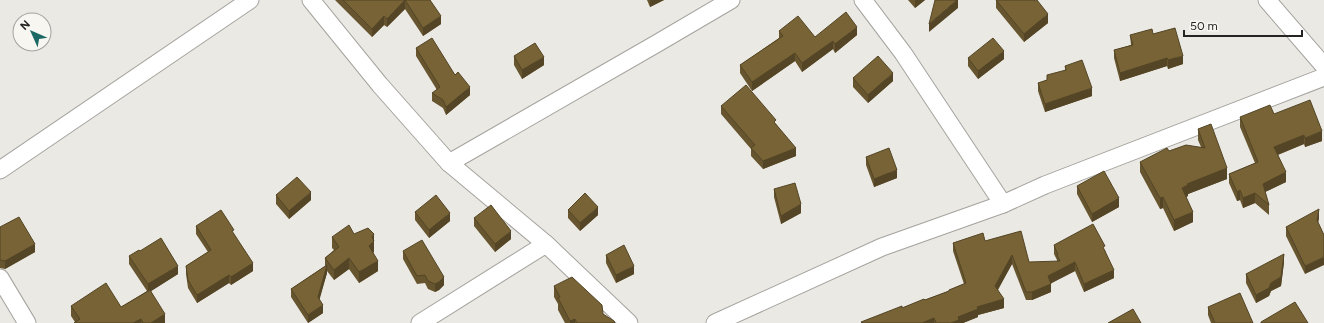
<svg xmlns="http://www.w3.org/2000/svg" width="1324" height="323" viewBox="0 0 1324 323" font-family="Figtree,sans-serif">
  <rect width="100%" height="100%" fill="#ebe9e4"/>
  <g fill="none" stroke-linecap="round" stroke-linejoin="round">
    <defs>
      <g id="minor">
        <path d="M311,0L380,85L449,163L546,244L629,323"/>
        <path d="M863,0L903,53L1003,204"/>
        <path d="M1267,0L1324,66"/>
        <path d="M449,163L656,44L731,0"/>
        <path d="M0,170L250,0"/>
        <path d="M0,278L27,323"/>
        <path d="M420,323L546,244"/>
        <path d="M715,323L882,247L1003,204L1045,185L1324,77"/>
      </g>
    </defs>
    <use href="#minor" stroke="#a5a39e" stroke-width="19"/>
    <use href="#minor" stroke="#fff" stroke-width="17"/>
  </g>
  <g fill="#66552e">
    <path d="M335,0H430L441,24L423,36L405,9L387,27L384,25L372,37Z"/>
    <path d="M647,0H664L650,7Z"/>
    <path d="M908,0H925L915,8Z"/>
    <path d="M996,0L1048,23L1024,42L996,8Z"/>
    <path d="M779,31L815,37L857,35L835,53L833,49L802,72L795,61L752,91L740,73V65L779,38Z"/>
    <path d="M1153,34L1183,64L1168,69L1167,66L1120,81L1114,58V50L1131,45L1130,35Z"/>
    <path d="M416,48L455,75L470,95L446,115L443,108L432,101V93L437,90L416,56Z"/>
    <path d="M514,56L544,65L522,79L514,65Z"/>
    <path d="M968,58L1004,59L978,79L968,66Z"/>
    <path d="M1065,66L1092,96L1045,112L1038,91V83L1047,80L1065,70Z"/>
    <path d="M853,78L893,81L868,103L853,87Z"/>
    <path d="M721,106L776,124L796,156L763,169L751,156V149L721,114Z"/>
    <path d="M1240,117L1322,141L1305,147L1304,144L1278,155L1286,182L1265,192L1269,205V215L1255,203L1243,208L1240,200L1237,201L1229,183V174L1255,163L1240,127Z"/>
    <path d="M1198,129L1227,179L1188,194V196L1186,197L1193,222L1174,231L1163,208L1160,209L1140,172V162L1201,147L1198,140Z"/>
    <path d="M866,157L897,178L874,187L866,165Z"/>
    <path d="M1077,186L1119,207L1092,222L1077,194Z"/>
    <path d="M774,189L801,213L781,224L774,197Z"/>
    <path d="M276,195L311,200L289,219L276,204Z"/>
    <path d="M568,210L598,215L580,231L568,218Z"/>
    <path d="M415,212L450,221L429,238L415,220Z"/>
    <path d="M474,218L511,239L495,252L474,226Z"/>
    <path d="M1319,218L1305,274L1286,236V227Z"/>
    <path d="M196,226L234,234L253,271L231,285L229,283L197,303L188,288L186,274V266L208,252L196,234Z"/>
    <path d="M0,227L35,252L5,269L0,268Z"/>
    <path d="M354,234H374V252H373L378,271L359,283L349,269L334,280L327,271V273L319,299L323,313L308,323L291,297V289L325,266V258L334,250L332,248V237Z"/>
    <path d="M985,241L1029,262H1057V260L1054,254V245L1105,250L1114,278L1084,292L1075,271L1051,283V292L1032,300H1026L1012,264L998,290L1004,308L978,315V317L963,323H861V322L902,308L949,291V290L964,284L953,251V243Z"/>
    <path d="M403,251L444,285L439,290L435,292L428,289L425,283L417,284L403,259Z"/>
    <path d="M606,255L634,274L616,283L606,263Z"/>
    <path d="M129,256L178,274L151,291L165,323H74L75,322L71,316V306L121,307L147,291L129,264Z"/>
    <path d="M1284,262L1281,286L1271,291L1269,296L1256,303L1246,283V274Z"/>
    <path d="M554,286L603,314L615,323H565L558,310V304L554,297Z"/>
    <path d="M1208,307L1253,323H1211L1208,315Z"/>
  </g>
  <g fill="#534525">
    <path d="M405,0V9L387,27V19Z"/>
    <path d="M650,0H664L650,7Z"/>
    <path d="M915,0H925L915,8Z"/>
    <path d="M957,0H958V8L929,32V24Z"/>
    <path d="M1048,14V23L1024,42V34Z"/>
    <path d="M384,16V25L372,37V29Z"/>
    <path d="M441,16V24L423,36V28Z"/>
    <path d="M857,27V35L835,53V44Z"/>
    <path d="M833,41V49L802,72V63Z"/>
    <path d="M1004,51V59L978,79V71Z"/>
    <path d="M795,53V61L752,91V82Z"/>
    <path d="M1183,56V64L1168,69V60Z"/>
    <path d="M544,57V65L522,79V70Z"/>
    <path d="M1167,58V66L1120,81V73Z"/>
    <path d="M893,73V81L868,103V95Z"/>
    <path d="M470,87V95L446,115V107Z"/>
    <path d="M1092,88V96L1045,112V104Z"/>
    <path d="M1322,131V141L1305,147V138Z"/>
    <path d="M1304,135V144L1274,156V147Z"/>
    <path d="M796,148V156L763,169V161Z"/>
    <path d="M1227,168V179L1188,194V196L1182,199V188L1187,184Z"/>
    <path d="M897,170V178L874,187V179Z"/>
    <path d="M1286,172V182L1263,193V184Z"/>
    <path d="M1240,190V200L1237,201V192Z"/>
    <path d="M311,192V200L289,219V211Z"/>
    <path d="M1255,193V203L1243,208V198Z"/>
    <path d="M1163,197V208L1160,209V198Z"/>
    <path d="M1119,198V207L1092,222V214Z"/>
    <path d="M801,204V213L781,224V216Z"/>
    <path d="M598,207V215L580,231V223Z"/>
    <path d="M1319,209V218L1317,228V220Z"/>
    <path d="M1193,212V222L1174,231V220Z"/>
    <path d="M450,213V221L429,238V230Z"/>
    <path d="M511,231V239L495,252V244Z"/>
    <path d="M374,234V252L369,256V246Z"/>
    <path d="M35,244V252L5,269V261Z"/>
    <path d="M1284,254V262L1281,286L1271,291L1269,296L1256,303V295L1271,283Z"/>
    <path d="M1012,255V264L995,294V286Z"/>
    <path d="M1324,257V265L1305,274V266Z"/>
    <path d="M349,258V269L334,280V270Z"/>
    <path d="M378,261V271L359,283V272Z"/>
    <path d="M1075,262V271L1048,285V276Z"/>
    <path d="M253,263V271L231,285V277Z"/>
    <path d="M327,265V273L318,305V297Z"/>
    <path d="M178,266V274L148,293V284Z"/>
    <path d="M634,266V274L616,283V275Z"/>
    <path d="M1114,270V278L1084,292V284Z"/>
    <path d="M229,275V283L197,303V295Z"/>
    <path d="M444,277V285L439,290L435,292V284Z"/>
    <path d="M1051,284V292L1032,300V292Z"/>
    <path d="M1004,299V308L978,315V317L963,323H951L958,317L977,307Z"/>
    <path d="M323,305V313L308,323V315Z"/>
    <path d="M165,314V323H151Z"/>
    <path d="M934,318V323H922Z"/>
    <path d="M141,319V323H133Z"/>
    <path d="M575,319V323H570V321Z"/>
  </g>
  <g fill="#776335" stroke="#534525">
    <path d="M343,0H430L441,16L423,28L405,0L387,19L384,16L372,29Z"/>
    <path d="M935,0H957L929,24Z"/>
    <path d="M996,0H1034L1035,1L1037,0L1048,14L1024,34Z"/>
    <path d="M846,12L857,27L835,44L833,41L802,63L795,53L752,82L740,65L783,36L779,31L798,16L815,37Z"/>
    <path d="M1175,28L1183,56L1168,60L1167,58L1120,73L1114,50L1133,45L1130,35L1152,29L1153,34Z"/>
    <path d="M432,38L455,75L458,72L470,87L446,107L443,100L432,93L440,87L416,48Z"/>
    <path d="M993,38L1004,51L978,71L968,58Z"/>
    <path d="M535,43L544,57L522,70L514,56Z"/>
    <path d="M878,56L893,73L868,95L853,78Z"/>
    <path d="M1082,60L1092,88L1045,104L1038,83L1047,80V75L1066,70L1065,66Z"/>
    <path d="M746,85L776,120L774,122L796,148L763,161L751,148L755,145L721,106Z"/>
    <path d="M1310,100L1322,131L1305,138L1304,135L1274,147L1286,172L1263,184L1269,205L1255,193L1243,198L1240,190L1237,192L1229,174L1258,162L1240,117L1270,105L1274,114Z"/>
    <path d="M1211,124L1227,168L1187,184L1188,185L1182,188L1193,212L1174,220L1163,197L1160,198L1140,162L1167,148L1169,151L1186,145L1205,148L1198,129Z"/>
    <path d="M889,148L897,170L874,179L866,157Z"/>
    <path d="M1104,171L1119,198L1092,214L1077,186Z"/>
    <path d="M297,177L311,192L289,211L276,195Z"/>
    <path d="M795,183L801,204L781,216L774,189Z"/>
    <path d="M585,193L598,207L580,223L568,210Z"/>
    <path d="M436,195L450,213L429,230L415,212Z"/>
    <path d="M491,205L511,231L495,244L474,218Z"/>
    <path d="M1319,209L1317,220L1324,235V257L1305,266L1286,227Z"/>
    <path d="M221,210L234,230L232,231L253,263L231,277L229,275L197,295L188,280L186,266L211,250L196,226Z"/>
    <path d="M19,217L35,244L5,261L0,260V227Z"/>
    <path d="M1093,224L1105,246L1103,247L1114,270L1084,284L1075,262L1048,276L1051,284L1032,292H1026L1012,255L995,286L1004,299L977,307L978,309L958,317L959,320L951,323H936L934,318L922,323H862L861,322L902,306V308L924,299L925,300L949,291V290L966,283L953,243L983,233L985,241L1021,231L1029,262L1060,261L1057,255H1058L1054,245Z"/>
    <path d="M349,225L354,234L368,228L374,234L372,237L374,241L369,246L378,261L359,272L349,258L334,270L325,258L339,247L332,237Z"/>
    <path d="M161,238L178,266L148,284L129,256L139,250L140,251Z"/>
    <path d="M422,240L444,277L439,282L435,284L428,281L425,275L417,276L403,251Z"/>
    <path d="M624,245L634,266L616,275L606,255Z"/>
    <path d="M1284,254L1281,277L1271,283L1269,288L1256,295L1246,274Z"/>
    <path d="M327,265L318,297L323,305L308,315L291,289Z"/>
    <path d="M572,277L602,305L603,314L614,321L615,323H577L575,319L570,321L558,298L560,297L554,286Z"/>
    <path d="M106,283L121,307L150,290L165,314L151,323H143L141,319L133,323H74L80,319L71,306Z"/>
    <path d="M1240,293L1253,323H1215L1208,307Z"/>
    <path d="M1295,302L1308,323H1261V322Z"/>
    <path d="M1133,309L1141,323H1108Z"/>
  </g>
  <g transform="translate(32 32) rotate(315)"><circle r="19" fill="#f8f6f1" stroke="#a4a29f"/>
  <path d="M0-3L7 15L0 10L-7 15Z" fill="#1b6865"/>
  <text y="-6" font-size="11" font-weight="bold" text-anchor="middle" fill="#252423">N</text>
  </g>
  <path d="M1184 30v6h118v-6" fill="none" stroke="#252423" stroke-width="2"/>
  <text x="1190" y="30" font-size="12" fill="#252423" stroke="#f8f6f1" stroke-width="3" paint-order="stroke">50 m</text>
</svg>
